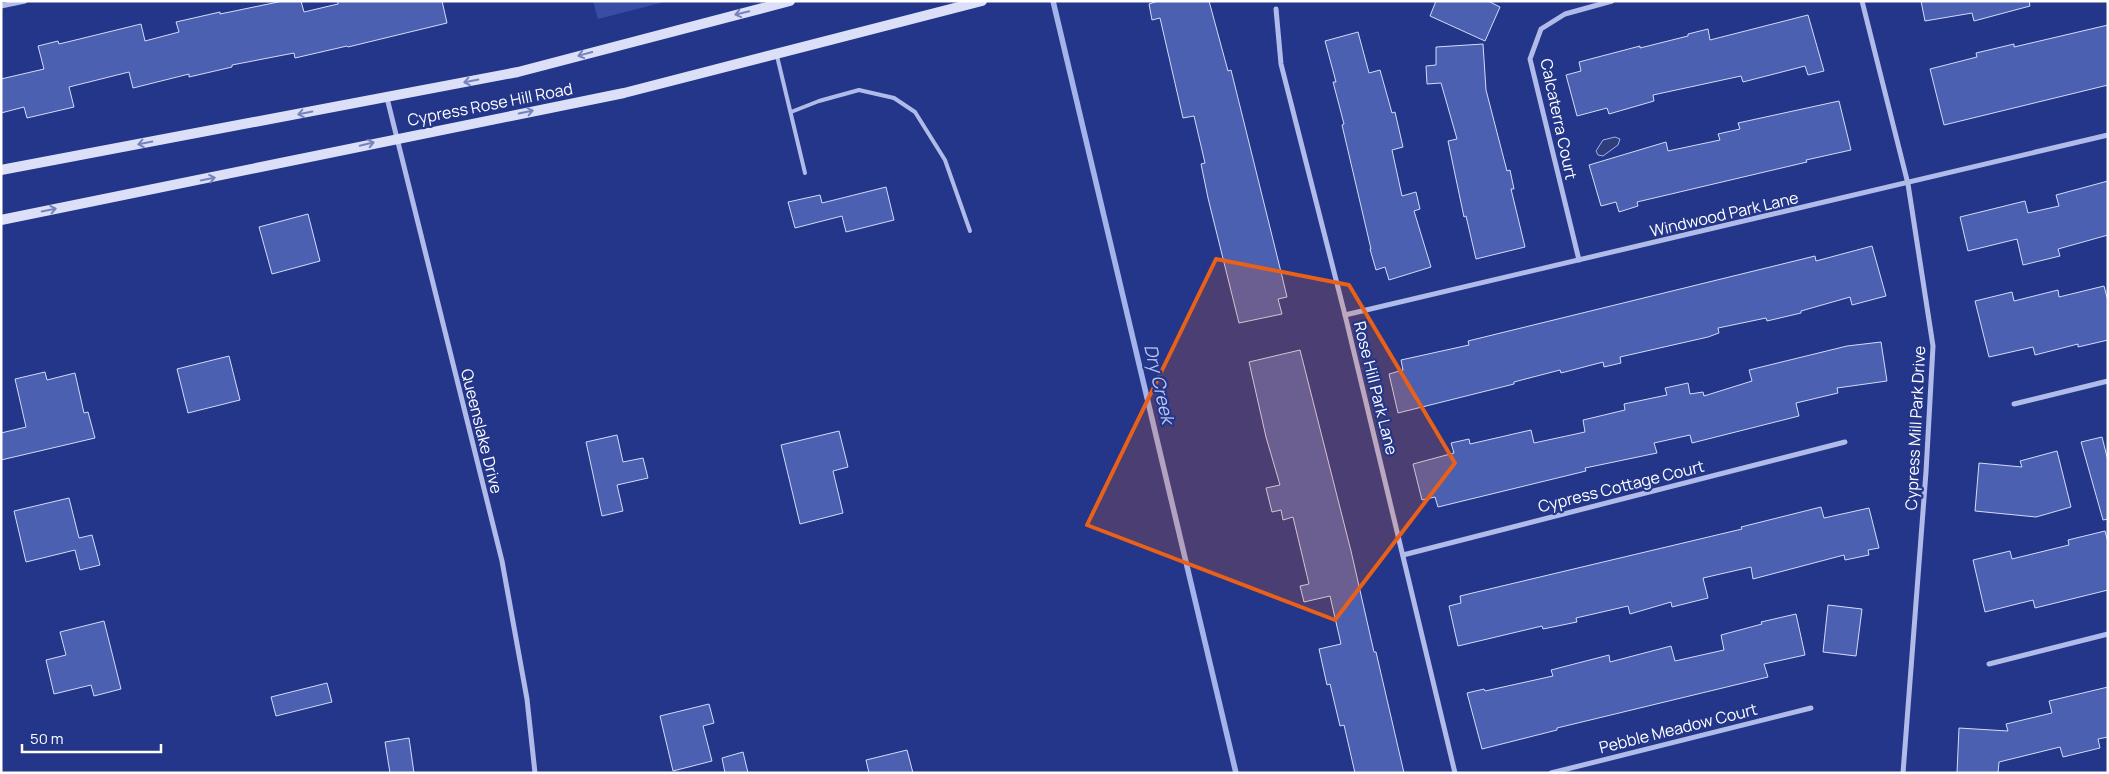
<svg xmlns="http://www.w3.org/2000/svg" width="2109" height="774" viewBox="0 0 2109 774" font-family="Manrope,sans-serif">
  <rect width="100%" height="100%" fill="#243689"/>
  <path fill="#384ea5" d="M593,1H668L598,19Z"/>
  <path fill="#303d7b" stroke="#a4b3ea" d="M1615,137L1620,139L1618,145L1603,156L1598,155L1596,151L1603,140Z"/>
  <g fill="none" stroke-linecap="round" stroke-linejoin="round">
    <path stroke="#a4b3ea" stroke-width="5.5" d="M1053,1L1236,773"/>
  </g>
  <g fill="#4c60b1" stroke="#d4dbf7">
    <path d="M283,1H301L304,12L338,4V1H442L447,23L348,47L347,46L295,58L294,53L232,65V67L189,77V74L133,88L129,72L69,87L74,107L27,118L24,107L1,113V79L44,69L38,46L58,41L59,44L141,24L145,41L179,32L176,22L220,12V14Z"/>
    <path d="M1158,1H1209L1228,71L1231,70L1282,276L1287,297L1278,299L1282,314L1239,323L1208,198L1201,164L1205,163L1194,116L1183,118L1160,18L1152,20L1149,4Z"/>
    <path d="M1436,1H1488L1500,7L1485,41L1430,16Z"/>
    <path d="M1921,1H2029L2030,6L1974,21L1972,13L1925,21Z"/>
    <path d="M1808,15L1824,71L1808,75L1805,66L1743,82L1741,76L1653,95L1654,101L1609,114L1607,108L1577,116L1566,75L1581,71L1579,62L1640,46V48L1688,36V34L1708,29L1710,40Z"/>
    <path d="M2108,25V85L1944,125L1930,69L1977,57L1976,53L2014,44V47Z"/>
    <path d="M1358,32L1369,73L1380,70L1392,113L1395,112L1403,147L1392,150L1402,196L1416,192L1420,209L1414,211L1431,267L1389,280L1385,267L1376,270L1370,249H1371L1342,125L1344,124L1333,82H1336L1325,41Z"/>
    <path d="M1483,44L1486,90L1507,171L1510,170L1514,189H1511L1525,247L1476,259L1466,216L1464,217L1448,141L1457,139L1441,83L1427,84L1426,66L1436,65V47Z"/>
    <path d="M1839,101L1851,150L1806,160L1807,162L1637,202L1638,206L1619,212L1616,202L1601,206L1589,165L1666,142L1668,151L1720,140L1718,134L1740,129L1738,123Z"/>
    <path d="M2108,181V235L2058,249L2060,256L2023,265L2017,239L1968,251L1960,217L2025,201L2028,213L2059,206L2056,195Z"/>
    <path d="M886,187L894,220L846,232L842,216L795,228L788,202L820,195L822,203Z"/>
    <path d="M308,214L320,261L272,274L259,227Z"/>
    <path d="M1872,246L1886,296L1852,305L1850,297L1801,311V313L1767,321L1766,318L1718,328L1719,333L1708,337L1620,357L1621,363L1604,367L1603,362L1561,373L1560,370L1514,382V384L1398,413L1389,374L1403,370L1401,360L1469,345L1468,341L1815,256L1816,261Z"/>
    <path d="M2104,286L2108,301V340L2078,347V344L2035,355L2033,347L1989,357L1975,301L2012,292L2014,301L2058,290L2059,297Z"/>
    <path d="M1881,342L1887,381L1837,388L1838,393L1796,403L1799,416L1692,443L1690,435L1654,443L1657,453L1585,468L1586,471L1438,507L1435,497L1422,500L1413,464L1454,453L1451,443L1469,439L1470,444L1531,430L1534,443L1585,432L1583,420L1625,410L1624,404L1667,395L1665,388L1688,383L1690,394L1703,392L1704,396L1752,381L1749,370L1847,346Z"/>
    <path d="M1300,350L1351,551L1374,652H1376L1404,773H1355L1344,725L1340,726L1330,684L1327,685L1319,649L1341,644L1330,596L1304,602L1300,586L1309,584L1293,517L1283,520L1281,510L1272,512L1266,488L1280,485L1266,437L1249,362Z"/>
    <path d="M229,356L240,400L188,413L177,369Z"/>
    <path d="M45,372L47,380L75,373L84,413L88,412L95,438L1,460V433L26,427L15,379Z"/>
    <path d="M839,431L848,467L833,471L843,513L800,524L781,445Z"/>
    <path d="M617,435L623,462L643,458L648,478L617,485L623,511L602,516L586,442Z"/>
    <path d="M2102,437L2108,461V519L2103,520L2081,442Z"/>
    <path d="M2057,451L2071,507L2036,517L1975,511L1979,463L2022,467L2020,461Z"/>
    <path d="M69,498L79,538L92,535L100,565L80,570L75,550L26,562L14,511Z"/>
    <path d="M1821,507L1824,518L1869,508L1879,548L1868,550L1869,555L1845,560L1844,555L1753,579L1751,567L1703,578L1708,598L1672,607L1671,602L1630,614L1628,606L1576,618L1577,622L1543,629L1542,626L1458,646L1449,606L1461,603L1460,596L1742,529L1741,527Z"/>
    <path d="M2105,531L2108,542V590L2035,608L2033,600L1985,612L1973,560L2010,551L2012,559L2069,545L2068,540Z"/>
    <path d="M1828,605L1862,609L1856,656L1823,652Z"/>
    <path d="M1796,614L1805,655L1764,664L1768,677L1557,728V730L1482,749L1467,693L1484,689L1485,691L1553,676L1551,670L1609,655L1610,662L1671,646L1675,661L1724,650L1721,635L1762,624L1761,622Z"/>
    <path d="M104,621L121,689L94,696L91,685L54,694L46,660L66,655L60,632Z"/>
    <path d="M327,683L332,702L276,716L271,697Z"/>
    <path d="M2108,687V737L2098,739L2100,748L2063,757L2060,747L1999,762L1998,773H1957L1959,728L2008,731L2006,724L2052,713L2049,701Z"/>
    <path d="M709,704L714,723L703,726L712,761L673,771L660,716Z"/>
    <path d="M409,738L414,773H390L385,742Z"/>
    <path d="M907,750L913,773H869L866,760Z"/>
    <path d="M743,752L748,773H725L722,758Z"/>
  </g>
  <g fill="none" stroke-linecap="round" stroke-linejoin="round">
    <g stroke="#b0bbea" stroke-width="4">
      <path d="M777,56L805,173"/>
      <path d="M791,112L819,101L859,90L894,98L915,112L945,160L970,231"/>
    </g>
    <g stroke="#b0bbea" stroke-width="5">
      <path d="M1862,1L1908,184L1933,346L1926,472L1903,773"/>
      <path d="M1,6L25,1"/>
      <path d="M1276,9L1281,64L1345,315L1455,773"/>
      <path d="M387,98L502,561L527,699L535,773"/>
      <path d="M1579,260L1530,59L1541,29L1565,14L1612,1"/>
      <path d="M1345,315L2108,135"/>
      <path d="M2014,404L2108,381"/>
      <path d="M1403,555L1845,442"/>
      <path d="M1989,664L2108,634"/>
      <path d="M1551,773L1811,708"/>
    </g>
    <g stroke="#dbe0f8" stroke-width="10">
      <path d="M1,170L518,72L790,1"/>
      <path d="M1,220L624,93L982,1"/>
    </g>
  </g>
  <defs><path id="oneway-shaft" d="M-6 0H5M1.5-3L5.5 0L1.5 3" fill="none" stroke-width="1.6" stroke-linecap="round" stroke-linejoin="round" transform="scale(1.25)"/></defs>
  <g stroke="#7682bb">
    <use href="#oneway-shaft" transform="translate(742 13) rotate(166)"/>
    <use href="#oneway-shaft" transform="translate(585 54) rotate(165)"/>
    <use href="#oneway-shaft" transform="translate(471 81) rotate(169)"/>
    <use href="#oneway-shaft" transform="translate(526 112) rotate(-11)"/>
    <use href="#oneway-shaft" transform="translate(305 113) rotate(169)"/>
    <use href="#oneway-shaft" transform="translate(145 143) rotate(169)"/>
    <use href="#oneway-shaft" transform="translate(367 144) rotate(-13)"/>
    <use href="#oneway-shaft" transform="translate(208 179) rotate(-11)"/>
    <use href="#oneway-shaft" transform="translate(49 210) rotate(-11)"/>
  </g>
  <path fill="#e96118" fill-opacity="0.2" stroke="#e96118" stroke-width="4" stroke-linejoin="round" d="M1216,259L1349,285L1455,463L1335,620L1087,525Z"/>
  <g text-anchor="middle" stroke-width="4.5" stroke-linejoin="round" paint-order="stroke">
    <g font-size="16" fill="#fff" stroke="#243689">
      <text transform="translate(490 104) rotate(-11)" y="6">Cypress Rose Hill Road</text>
      <text transform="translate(1559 119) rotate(78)" y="6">Calcaterra Court</text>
      <text transform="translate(1724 214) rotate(-13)" y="6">Windwood Park Lane</text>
      <text transform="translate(1376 388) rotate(76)" y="6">Rose Hill Park Lane</text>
      <text transform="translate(1915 428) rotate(-87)" y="6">Cypress Mill Park Drive</text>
      <text transform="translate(482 431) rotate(76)" y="6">Queenslake Drive</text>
      <text transform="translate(1621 486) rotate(-14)" y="6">Cypress Cottage Court</text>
      <text transform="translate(1678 728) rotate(-14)" y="6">Pebble Meadow Court</text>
    </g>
    <g font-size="18" font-style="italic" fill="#bbc6f1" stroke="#243689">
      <text transform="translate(1159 384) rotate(77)" y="6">Dry Creek</text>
    </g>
  </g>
  <rect width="2109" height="774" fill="none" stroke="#ffffff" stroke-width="5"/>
  <path d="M22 744v8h139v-8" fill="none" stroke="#ffffff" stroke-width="2.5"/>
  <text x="30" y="744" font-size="15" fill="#ffffff" stroke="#243689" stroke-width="4" paint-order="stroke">50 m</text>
</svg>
